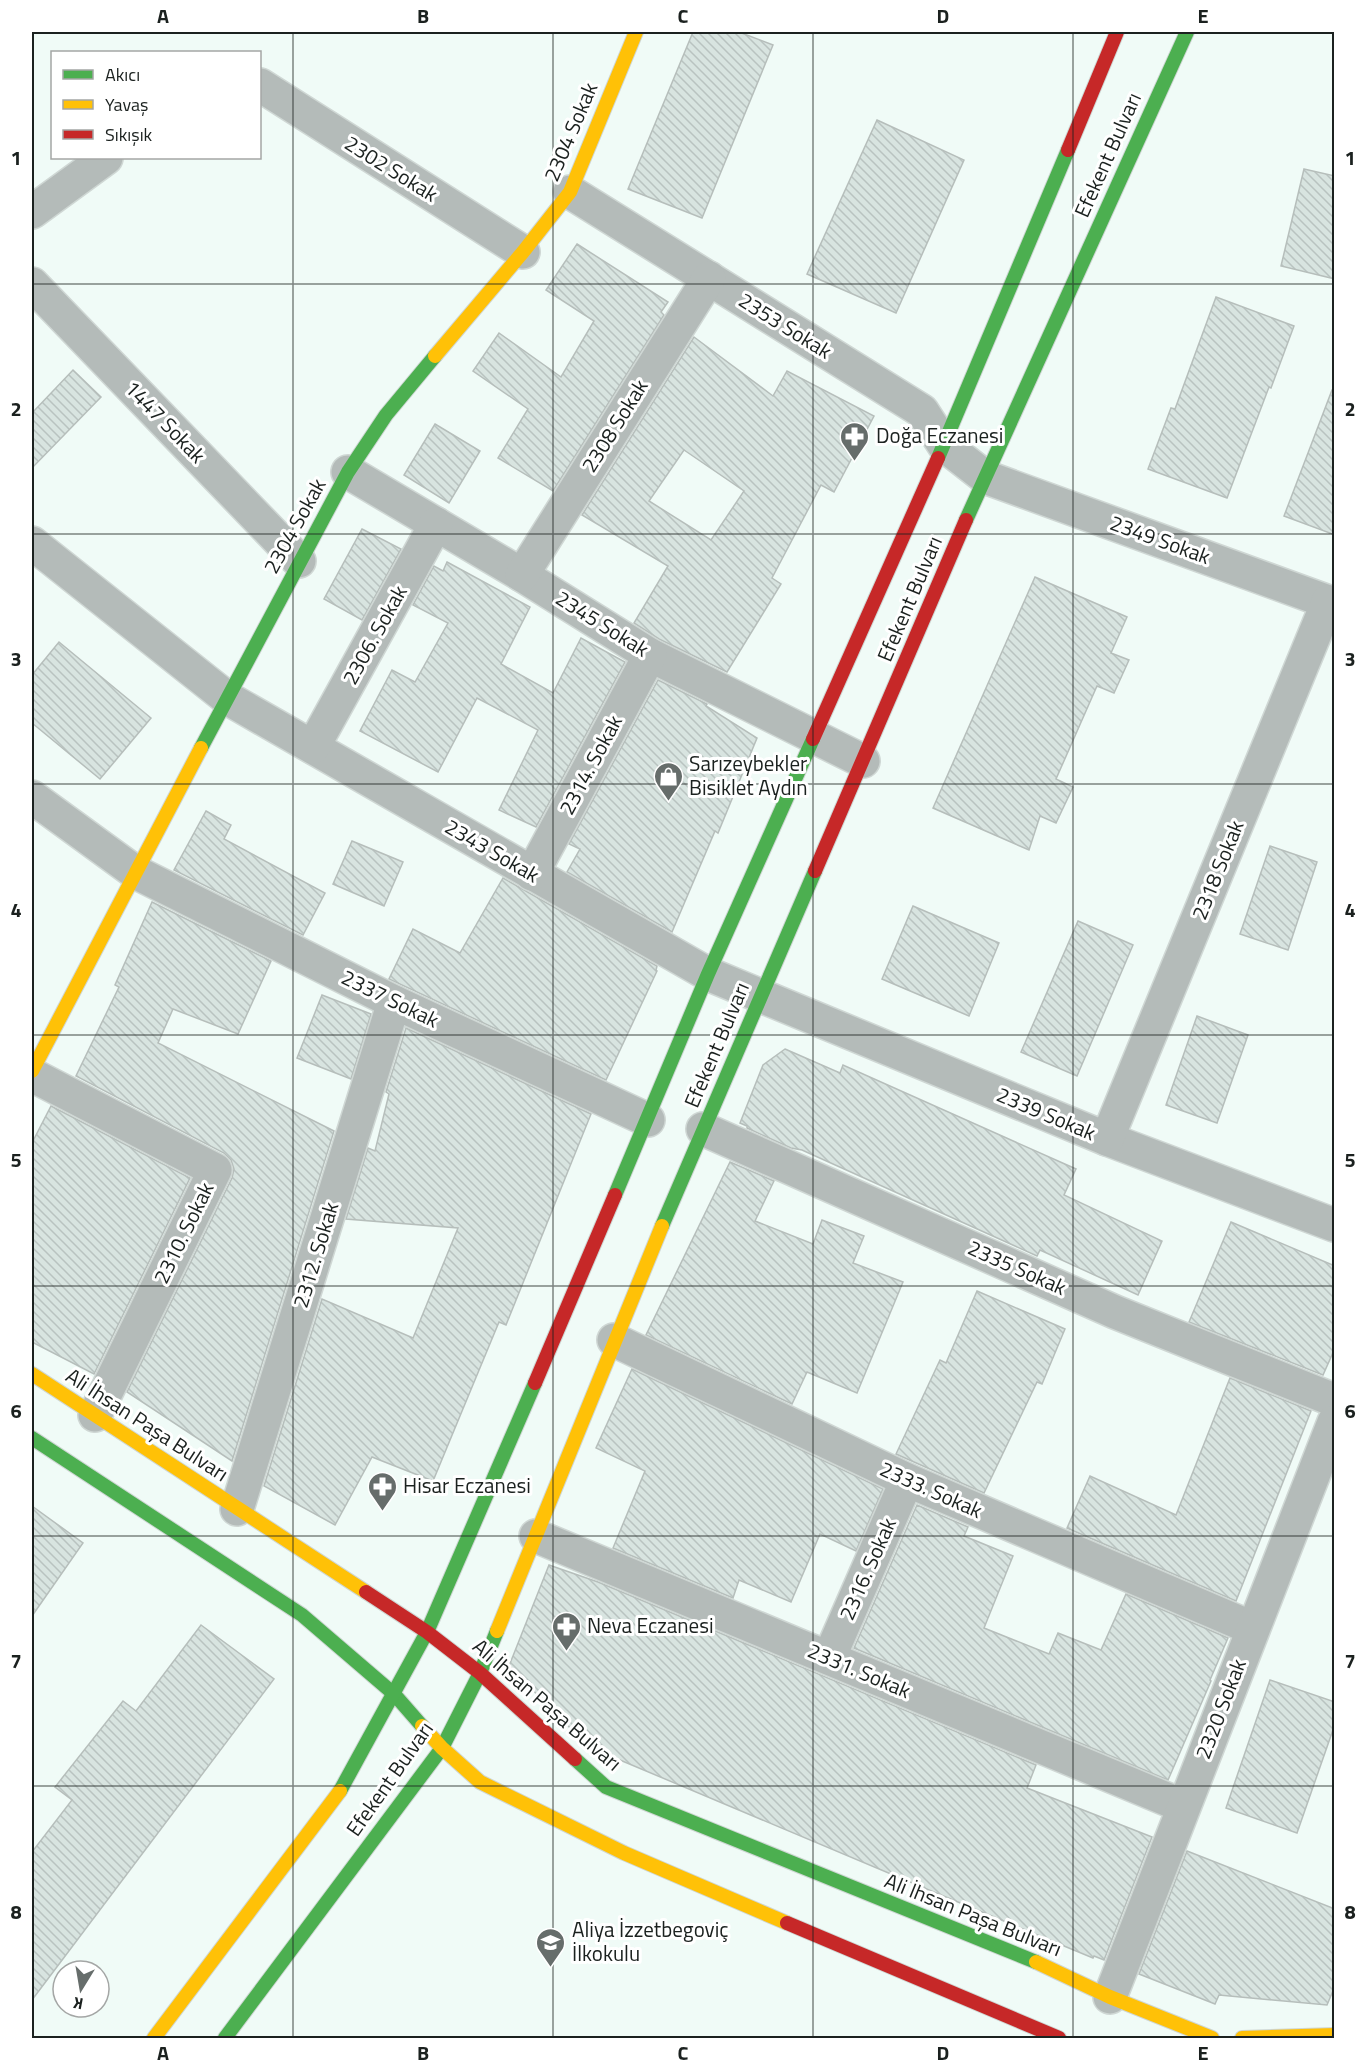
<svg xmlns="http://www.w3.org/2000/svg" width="1366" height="2070" viewBox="0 0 1366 2070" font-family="'Titillium Web',sans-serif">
  <defs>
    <pattern id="building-back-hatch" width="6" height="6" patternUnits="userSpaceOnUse" patternTransform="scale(1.5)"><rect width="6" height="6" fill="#d8e4e0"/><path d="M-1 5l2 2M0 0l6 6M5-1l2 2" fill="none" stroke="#b9c3c0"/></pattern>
  </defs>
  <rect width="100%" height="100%" fill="#f0fbf7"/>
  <g fill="url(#building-back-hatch)" stroke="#b6bebb" stroke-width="1.5" fill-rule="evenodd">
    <path d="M693,32H739L773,45L702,218L628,189Z"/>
    <path d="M877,120L964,160L896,313L807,274Z"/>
    <path d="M1304,169L1335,176V279L1281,266Z"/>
    <path d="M577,244L668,302L661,312L664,315L553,491L498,458L528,409L473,371L499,333L561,377L594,321L546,290Z"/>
    <path d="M1216,297L1294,326L1271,388L1269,387L1227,498L1148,469L1171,408L1175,409Z"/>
    <path d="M694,337L773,396L787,371L874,416L834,492L821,485L772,578L781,584L727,672L659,639L634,623L668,566L582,515ZM684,450L744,491L711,540L649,501Z"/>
    <path d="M73,370L101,397L32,468V413Z"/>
    <path d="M1332,390H1335V535L1284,516Z"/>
    <path d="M435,424L480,451L449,503L404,475Z"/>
    <path d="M362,529L401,549L362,620L324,599Z"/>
    <path d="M447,562L530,607L501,664L553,693L581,638L625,662L536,827L499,810L538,730L477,698L438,772L360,731L392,670L415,682L448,623L413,605L434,566L443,571Z"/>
    <path d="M1035,577L1127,617L1111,653L1129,660L1114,693L1097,686L1056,779L1073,787L1056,823L1040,816L1029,850L933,808Z"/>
    <path d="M59,642L151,718L100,779L32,723V675Z"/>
    <path d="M658,680L707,704L706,706L757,738L718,833L715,831L672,932L567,872L580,849L569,844Z"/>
    <path d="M206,811L231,825L224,839L325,893L303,935L174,870Z"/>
    <path d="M352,841L403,862L384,906L333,884Z"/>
    <path d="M1270,846L1317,862L1288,950L1240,934Z"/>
    <path d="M503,878L657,966L656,970L657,971L606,1080L389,979L413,929L460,953Z"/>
    <path d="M152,902L271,961L238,1034L173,1009L158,1043L334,1131L232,1461L127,1392L232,1178L234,1169L231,1160L224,1153L76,1076L119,987L115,985Z"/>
    <path d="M913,906L999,943L969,1016L882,979Z"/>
    <path d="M1078,921L1133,945L1077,1076L1021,1052Z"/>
    <path d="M322,995L371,1014L351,1079L297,1058Z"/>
    <path d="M1197,1016L1248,1035L1217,1123L1166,1105Z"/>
    <path d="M406,1028L591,1114L506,1325L499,1322L433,1481L372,1457L335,1525L264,1486L322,1299L413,1338L458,1228L346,1219L368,1148L375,1151L389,1094L386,1092Z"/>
    <path d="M785,1049L840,1073L843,1065L1076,1169L1064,1195L1162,1241L1138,1295L1040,1250L1037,1256L802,1150L791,1148L747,1128V1126L740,1123L763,1065Z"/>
    <path d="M51,1106L190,1178L94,1374L32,1342V1143Z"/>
    <path d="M730,1162L774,1181L755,1221L813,1244L822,1220L864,1236L853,1263L903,1282L857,1393L807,1372L792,1404L646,1335Z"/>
    <path d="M1231,1222L1335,1266V1348L1323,1375L1189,1322Z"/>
    <path d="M977,1291L1065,1329L1042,1384L1037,1382L984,1493L896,1454L940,1360L946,1363Z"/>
    <path d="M632,1369L883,1489L856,1551L820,1534L791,1602L739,1580L733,1598L613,1548L645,1471L596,1448Z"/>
    <path d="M1230,1378L1311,1411L1236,1601L1067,1528L1090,1476L1176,1515Z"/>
    <path d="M917,1505L968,1527L964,1536L1013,1556L984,1628L1049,1654L1058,1633L1101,1650L1126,1594L1228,1638L1210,1680L1211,1681L1168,1780L854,1648Z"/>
    <path d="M32,1506L83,1543L32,1616Z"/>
    <path d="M549,1565L598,1582L1036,1765L1027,1788L1152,1837L1104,1960L1094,1956L1093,1958L929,1890L589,1747L509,1666Z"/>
    <path d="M201,1625L274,1679L32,2000V1852L72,1800L55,1787L123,1701L136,1711Z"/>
    <path d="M1270,1680L1335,1702V1724L1297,1833L1226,1808Z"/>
    <path d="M1187,1851L1335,1909V1986L1327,2005L1219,1995L1215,2004L1139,1974Z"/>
  </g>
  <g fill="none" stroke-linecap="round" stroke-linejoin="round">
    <defs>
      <g id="street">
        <path d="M260,85L523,252"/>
        <path d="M570,192L922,411L944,445L985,477L1334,604"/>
        <path d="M32,212L106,158"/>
        <path d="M32,284L299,561"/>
        <path d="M348,472L522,575L650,655L863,761"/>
        <path d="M32,543L227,698L708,974L1107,1139L1334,1225"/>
        <path d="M522,575L709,278"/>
        <path d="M313,747L436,524"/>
        <path d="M32,797L135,872L394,1002L648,1120"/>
        <path d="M532,874L650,655"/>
        <path d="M32,1075L215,1170L95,1415"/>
        <path d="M703,1129L1115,1312L1334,1400"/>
        <path d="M1107,1139L1328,602"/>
        <path d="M614,1340L907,1480L1252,1628"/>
        <path d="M237,1509L394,1002"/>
        <path d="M536,1536L1183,1806"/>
        <path d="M829,1658L907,1480"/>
        <path d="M1110,1997L1334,1422"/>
      </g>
      <g id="fast">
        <path d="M938,458L1068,150"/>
        <path d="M966,520L1187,32"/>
        <path d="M201,748L348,472L386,415L435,356"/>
        <path d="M615,1195L708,974L813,739"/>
        <path d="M662,1226L815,871"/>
        <path d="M32,1438L302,1615L394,1694L422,1726"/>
        <path d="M575,1759L606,1787L1036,1962"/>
        <path d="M340,1791L427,1632L535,1383"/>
        <path d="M225,2038L442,1748L480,1673L497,1631"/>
      </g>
      <g id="slow">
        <path d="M435,356L523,252L570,192L636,32"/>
        <path d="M32,1071L201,748"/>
        <path d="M32,1374L366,1592"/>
        <path d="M497,1631L662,1226"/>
        <path d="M422,1726L442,1748L480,1782L624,1853L787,1923"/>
        <path d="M1036,1962L1110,1997L1212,2038"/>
        <path d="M154,2038L340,1791"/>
        <path d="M1242,2038L1334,2035"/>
      </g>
      <g id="jam">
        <path d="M1068,150L1117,32"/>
        <path d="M813,739L938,458"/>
        <path d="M815,871L966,520"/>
        <path d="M535,1383L615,1195"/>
        <path d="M366,1592L427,1632L480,1673L575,1759"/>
        <path d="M787,1923L1059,2038"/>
      </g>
    </defs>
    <use href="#street" stroke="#cfd7d4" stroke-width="36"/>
    <use href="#fast" stroke="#cfd7d4" stroke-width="16"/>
    <use href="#slow" stroke="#cfd7d4" stroke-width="16"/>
    <use href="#jam" stroke="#cfd7d4" stroke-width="16"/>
    <use href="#street" stroke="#b4bbb9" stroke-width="33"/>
    <use href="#fast" stroke="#4caf50" stroke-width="14"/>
    <use href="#slow" stroke="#ffc107" stroke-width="14"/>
    <use href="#jam" stroke="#c62828" stroke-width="14"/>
  </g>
  <path fill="none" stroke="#1b211f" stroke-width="1.5" stroke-opacity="0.55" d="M293,32V2038M553,32V2038M813,32V2038M1073,32V2038M32,284H1334M32,534H1334M32,784H1334M32,1035H1334M32,1286H1334M32,1536H1334M32,1786H1334"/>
  <defs>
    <symbol id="pharmacy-pin" viewBox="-11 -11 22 30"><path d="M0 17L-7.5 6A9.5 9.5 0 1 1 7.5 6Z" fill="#666d6b" stroke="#fff"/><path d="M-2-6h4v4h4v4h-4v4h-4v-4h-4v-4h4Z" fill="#fff"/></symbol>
    <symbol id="shop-pin" viewBox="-11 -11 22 30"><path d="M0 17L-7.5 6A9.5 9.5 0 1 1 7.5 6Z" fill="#666d6b" stroke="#fff"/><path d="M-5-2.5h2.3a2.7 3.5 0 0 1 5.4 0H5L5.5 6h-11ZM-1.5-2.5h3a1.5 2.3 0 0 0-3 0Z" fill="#fff"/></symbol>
    <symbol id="school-pin" viewBox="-11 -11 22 30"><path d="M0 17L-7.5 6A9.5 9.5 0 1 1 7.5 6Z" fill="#666d6b" stroke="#fff"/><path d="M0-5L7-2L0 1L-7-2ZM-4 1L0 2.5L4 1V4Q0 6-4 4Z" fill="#fff"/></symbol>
  </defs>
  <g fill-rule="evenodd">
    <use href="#pharmacy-pin" x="838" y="420" width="33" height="45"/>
    <use href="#shop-pin" x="652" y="760" width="33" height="45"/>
    <use href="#pharmacy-pin" x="366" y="1470" width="33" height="45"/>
    <use href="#pharmacy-pin" x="550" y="1610" width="33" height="45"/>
    <use href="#school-pin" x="534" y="1926" width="33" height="45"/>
  </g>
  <g text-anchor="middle" stroke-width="6" stroke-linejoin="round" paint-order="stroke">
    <g font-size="21" fill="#1b211f" stroke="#fff">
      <text transform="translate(571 132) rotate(-67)" y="7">2304 Sokak</text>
      <text transform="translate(1108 155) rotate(-66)" y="7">Efekent Bulvarı</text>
      <text transform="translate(391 169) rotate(32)" y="7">2302 Sokak</text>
      <text transform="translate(785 326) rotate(32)" y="7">2353 Sokak</text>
      <text transform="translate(165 422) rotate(46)" y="7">1447 Sokak</text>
      <text transform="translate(615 426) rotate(-58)" y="7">2308 Sokak</text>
      <text transform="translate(295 526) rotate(-61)" y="7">2304 Sokak</text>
      <text transform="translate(1160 540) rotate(20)" y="7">2349 Sokak</text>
      <text transform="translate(910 599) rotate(-67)" y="7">Efekent Bulvarı</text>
      <text transform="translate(602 624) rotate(32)" y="7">2345 Sokak</text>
      <text transform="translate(375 635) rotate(-61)" y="7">2306. Sokak</text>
      <text transform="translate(591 765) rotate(-62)" y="7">2314. Sokak</text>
      <text transform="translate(492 851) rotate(30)" y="7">2343 Sokak</text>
      <text transform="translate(1218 870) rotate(-68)" y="7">2318 Sokak</text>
      <text transform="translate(390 999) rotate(26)" y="7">2337 Sokak</text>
      <text transform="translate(717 1045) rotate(-67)" y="7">Efekent Bulvarı</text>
      <text transform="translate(1046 1114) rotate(23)" y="7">2339 Sokak</text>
      <text transform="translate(184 1233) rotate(-64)" y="7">2310. Sokak</text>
      <text transform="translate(316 1255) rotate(-73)" y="7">2312. Sokak</text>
      <text transform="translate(1017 1268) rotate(24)" y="7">2335 Sokak</text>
      <text transform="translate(147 1425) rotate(33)" y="7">Ali İhsan Paşa Bulvarı</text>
      <text transform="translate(931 1490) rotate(24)" y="7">2333. Sokak</text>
      <text transform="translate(868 1569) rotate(-66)" y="7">2316. Sokak</text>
      <text transform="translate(859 1671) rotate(23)" y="7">2331. Sokak</text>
      <text transform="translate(547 1705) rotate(41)" y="7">Ali İhsan Paşa Bulvarı</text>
      <text transform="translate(1221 1709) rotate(-69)" y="7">2320 Sokak</text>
      <text transform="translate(390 1779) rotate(-55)" y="7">Efekent Bulvarı</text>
      <text transform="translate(973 1915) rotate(22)" y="7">Ali İhsan Paşa Bulvarı</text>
    </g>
    <g font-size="21" fill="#1b211f" stroke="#fff" text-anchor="start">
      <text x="876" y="443">Doğa Eczanesi</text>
      <text x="689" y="771">Sarızeybekler<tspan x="689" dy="24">Bisiklet Aydın</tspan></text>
      <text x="403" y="1493">Hisar Eczanesi</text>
      <text x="587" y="1633">Neva Eczanesi</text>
      <text x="572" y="1937">Aliya İzzetbegoviç<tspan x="572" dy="24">İlkokulu</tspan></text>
    </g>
  </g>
  <rect width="1366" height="2070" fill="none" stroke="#ffffff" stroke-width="66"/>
  <rect x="51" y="51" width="210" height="108" fill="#ffffff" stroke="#a4a6a5" stroke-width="1.5"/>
  <rect x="63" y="70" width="30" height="9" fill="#4caf50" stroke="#a4a6a5" stroke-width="1.5"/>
  <text x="105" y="81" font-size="18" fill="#1b211f">Akıcı</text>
  <rect x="63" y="100" width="30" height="9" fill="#ffc107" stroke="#a4a6a5" stroke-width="1.5"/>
  <text x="105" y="111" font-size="18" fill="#1b211f">Yavaş</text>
  <rect x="63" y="130" width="30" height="9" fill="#c62828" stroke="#a4a6a5" stroke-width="1.5"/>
  <text x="105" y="141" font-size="18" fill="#1b211f">Sıkışık</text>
  <g transform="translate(81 1989) rotate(191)"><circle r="28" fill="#ffffff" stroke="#a4a6a5" stroke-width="1.5"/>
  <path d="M0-4.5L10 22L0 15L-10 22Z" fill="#666d6b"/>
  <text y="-9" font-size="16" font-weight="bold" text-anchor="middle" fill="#1b211f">K</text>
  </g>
  <rect x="33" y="33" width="1300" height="2004" fill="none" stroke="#1b211f" stroke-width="2"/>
  <g font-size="20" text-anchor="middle" font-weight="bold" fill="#1b211f">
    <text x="163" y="23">A</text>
    <text x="423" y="23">B</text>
    <text x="683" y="23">C</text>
    <text x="943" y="23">D</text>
    <text x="1203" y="23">E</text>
    <text x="16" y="165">1</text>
    <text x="1350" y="165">1</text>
    <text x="16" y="416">2</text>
    <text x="1350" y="416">2</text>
    <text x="16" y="666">3</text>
    <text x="1350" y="666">3</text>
    <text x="16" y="917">4</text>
    <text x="1350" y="917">4</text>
    <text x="16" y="1167">5</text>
    <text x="1350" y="1167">5</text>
    <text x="16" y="1418">6</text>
    <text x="1350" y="1418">6</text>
    <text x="16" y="1668">7</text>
    <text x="1350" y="1668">7</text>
    <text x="16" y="1919">8</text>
    <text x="1350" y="1919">8</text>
    <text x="163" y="2060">A</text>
    <text x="423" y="2060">B</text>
    <text x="683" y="2060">C</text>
    <text x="943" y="2060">D</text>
    <text x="1203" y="2060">E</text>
  </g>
</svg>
